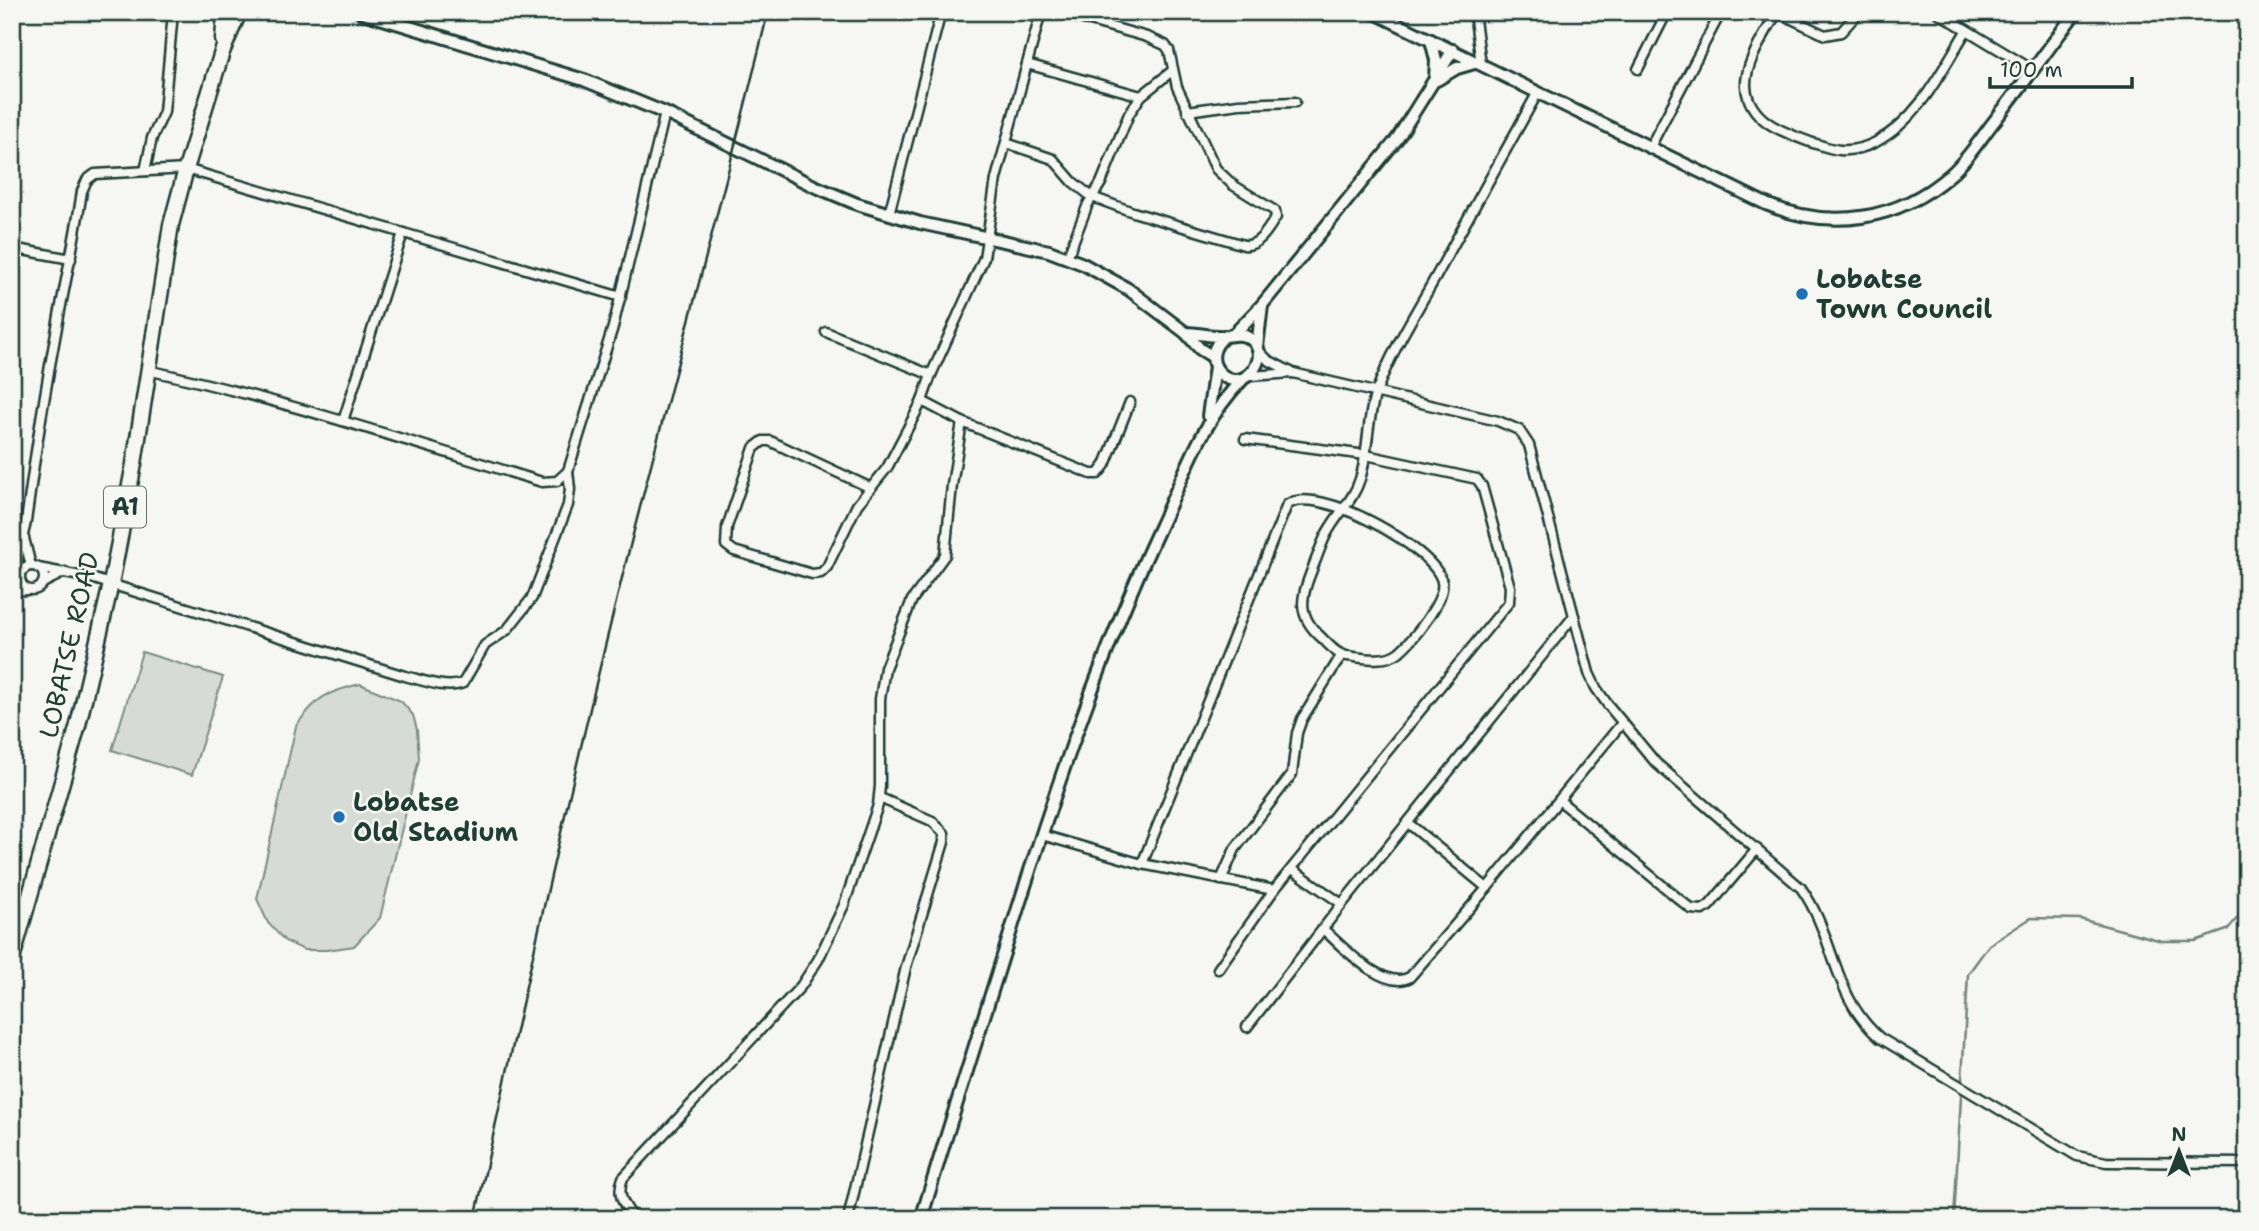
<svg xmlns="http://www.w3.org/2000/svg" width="2259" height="1231" viewBox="0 0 2259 1231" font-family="'Shantell Sans',sans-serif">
  <rect width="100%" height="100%" fill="#f6f6f2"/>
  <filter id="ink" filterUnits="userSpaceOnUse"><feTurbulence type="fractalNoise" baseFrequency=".0143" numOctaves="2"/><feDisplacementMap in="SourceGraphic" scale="14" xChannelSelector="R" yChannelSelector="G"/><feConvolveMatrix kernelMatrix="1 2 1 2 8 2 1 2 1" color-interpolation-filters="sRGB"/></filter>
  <g filter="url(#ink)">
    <g fill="#d6dbd6" stroke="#7a8c85" stroke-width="2">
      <path d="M142,652L223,677L192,775L112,750Z"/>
      <path d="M360,684L401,701L413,715L417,730L419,759L380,918L354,946L327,950H304L285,941L268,923L257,899L296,726C318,696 325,693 360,684Z"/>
    </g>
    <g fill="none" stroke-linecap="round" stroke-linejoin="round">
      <path stroke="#72847d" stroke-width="2.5" d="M1954,1219L1968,974L1989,945L2031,918L2080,919L2162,941H2195L2227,930L2247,907"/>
      <defs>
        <g id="street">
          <path d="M1474,12L1481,64"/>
          <path d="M1777,12C1766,34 1745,61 1746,86C1748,120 1782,132 1810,142C1820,145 1830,149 1840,150C1852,151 1866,147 1876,142C1919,119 1942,70 1966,31"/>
          <path d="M1777,12L1825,35L1841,32L1859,12"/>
          <path d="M1937,12L2033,70"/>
          <path d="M1027,64L1141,96"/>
          <path d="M1638,69L1667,12"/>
          <path d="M1187,111L1239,104L1295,102"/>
          <path d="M1006,143L1053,159L1073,182L1092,197L1133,212L1244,245C1259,247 1269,228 1276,217L1275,211L1233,185L1216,169L1177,87L1169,50L1165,45L1147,37L1058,12"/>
          <path d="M1650,147L1721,12"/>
          <path d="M145,171L152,138L164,112L173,12"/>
          <path d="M889,214L941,12"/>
          <path d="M12,248L71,259"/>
          <path d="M1067,258L1088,204L1101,183L1129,114L1141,96L1172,71"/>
          <path d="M826,332L931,375"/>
          <path d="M1259,351L1268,360L1293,373L1498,421L1519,430L1529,445L1589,673L1596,688L1608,705L1656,763L1801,888C1836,937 1832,997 1880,1038L2077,1156L2106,1162L2247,1163"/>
          <path d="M147,370C281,399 411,442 542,482L557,481L568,471L613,327L665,113"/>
          <path d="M1250,376L1293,373"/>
          <path d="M922,401L962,422L1091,474H1098L1105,465L1130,402"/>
          <path d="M343,421L403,233"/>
          <path d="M871,488L770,441H763L754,448L727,527L726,545L734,551L812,574L821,573L827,567L857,505L887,468L922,401L931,375L984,258L996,179L1041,12"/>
          <path d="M24,538L31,566"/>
          <circle cx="32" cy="578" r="12"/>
          <path d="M38,568L91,578L405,676C422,680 446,690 463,683L485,645L507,630L532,598L568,505L570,489L568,471"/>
          <path d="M20,574C14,559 23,538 26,522C35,453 46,385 59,316C67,274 76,233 82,191L87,180L95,174L186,169L621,297"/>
          <path d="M43,583L65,572"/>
          <path d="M12,591L27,590"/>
          <path d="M1559,800L1691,909L1702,910L1709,906L1757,849"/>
          <path d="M1408,823L1487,888"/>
          <path d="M1042,835L1142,864L1274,890L1509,602L1510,587L1482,486L1477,479L1366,455L1245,439"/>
          <path d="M1142,864L1287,505C1316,482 1436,549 1442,582C1446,600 1412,641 1399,652C1385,663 1363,658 1347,656C1337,655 1329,645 1322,638C1293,613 1303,593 1315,562C1320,550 1323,538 1330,528C1340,511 1354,499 1360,479C1369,451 1367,414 1377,390C1392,350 1417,311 1438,273C1471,212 1505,152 1538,92"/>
          <path d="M1292,869L1342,904"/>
          <path d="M1221,880L1235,849L1292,774L1297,733L1302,719L1341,656"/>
          <path d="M1323,929C1341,945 1384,992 1410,977L1487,888L1622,723"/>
          <path d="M1218,969L1274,890"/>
          <path d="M1247,1027L1342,904L1574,616"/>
          <path d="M634,1219C624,1205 616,1195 623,1178L801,986L818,960L844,905L878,805L880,786V699L885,668L912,600L945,555L952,485L962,422"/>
          <path d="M848,1219L906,967L944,842V833L932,821L880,798"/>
        </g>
        <g id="secondary">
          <path d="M360,12L584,80L665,113L814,186L857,204L920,223L1049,251L1083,264L1128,289L1186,333L1200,349L1213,357"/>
          <path d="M1373,12L1766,204C1831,231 1898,221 1951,174C1967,160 1979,141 1992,124C2021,87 2048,49 2076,12"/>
          <path d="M1431,40L1436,60L1435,78"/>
          <path d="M1437,80L1457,68L1478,62"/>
          <path d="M1186,333C1199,333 1212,337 1224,336C1232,336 1237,333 1245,336C1278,349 1245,398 1220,373C1208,361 1213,345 1225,336"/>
          <path d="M1234,334L1262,305L1397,139L1453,50"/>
          <path d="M1257,347L1262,305"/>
          <path d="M1208,416L1215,367"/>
          <path d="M921,1219C953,1114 986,1009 1019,905C1060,776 1103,649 1160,527C1184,476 1202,420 1242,380"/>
        </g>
        <g id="highway">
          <path d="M223,40L225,12"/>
          <path d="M12,959L78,725L111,584L134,464L171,225L186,169L222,52L239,12"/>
        </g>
      </defs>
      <use href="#street" stroke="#1f3d34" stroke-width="13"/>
      <use href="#secondary" stroke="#1f3d34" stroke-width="16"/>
      <use href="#highway" stroke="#1f3d34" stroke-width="19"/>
      <use href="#street" stroke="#f6f6f2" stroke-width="8"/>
      <use href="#secondary" stroke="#f6f6f2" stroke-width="10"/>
      <use href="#highway" stroke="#f6f6f2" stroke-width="14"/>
      <path stroke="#1f3d34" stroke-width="2.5" d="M475,1219C519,1015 564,812 614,610C663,411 720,213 768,12"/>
    </g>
  </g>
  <g fill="#1f6fb2" stroke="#f6f6f2" stroke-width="2.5">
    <circle cx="1802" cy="294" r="7"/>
    <circle cx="339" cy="817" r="7"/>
  </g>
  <g text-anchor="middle" stroke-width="5" stroke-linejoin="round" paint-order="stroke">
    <rect fill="#f6f6f2" stroke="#60746d" stroke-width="2" x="104" y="486.5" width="42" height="41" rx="5"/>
    <g font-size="24" font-weight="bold" fill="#1f3d34">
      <text x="125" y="515">A1</text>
    </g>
    <g font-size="26" font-weight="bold" fill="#1f3d34" stroke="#f6f6f2" text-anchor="start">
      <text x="1816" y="288">Lobatse<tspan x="1816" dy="30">Town Council</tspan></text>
      <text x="353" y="811">Lobatse<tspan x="353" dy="30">Old Stadium</tspan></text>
    </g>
    <g font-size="26" fill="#1f3d34" stroke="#f6f6f2">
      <text transform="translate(69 645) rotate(-77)" y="9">LOBATSE ROAD</text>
    </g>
  </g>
  <rect width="2259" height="1231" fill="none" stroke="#f6f6f2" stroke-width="42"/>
  <rect x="21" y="21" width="2217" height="1189" fill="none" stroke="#1f3d34" stroke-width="2.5" filter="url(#ink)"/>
  <g transform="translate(2179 1151)" stroke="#f6f6f2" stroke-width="5" paint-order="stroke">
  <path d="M0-5L12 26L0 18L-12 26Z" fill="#1f3d34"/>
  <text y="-10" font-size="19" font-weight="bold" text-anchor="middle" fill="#1f3d34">N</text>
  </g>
  <path d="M1990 77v10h142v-10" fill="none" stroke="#1f3d34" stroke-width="3.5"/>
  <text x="2000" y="77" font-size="21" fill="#1f3d34" stroke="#f6f6f2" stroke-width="5" paint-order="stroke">100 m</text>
</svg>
